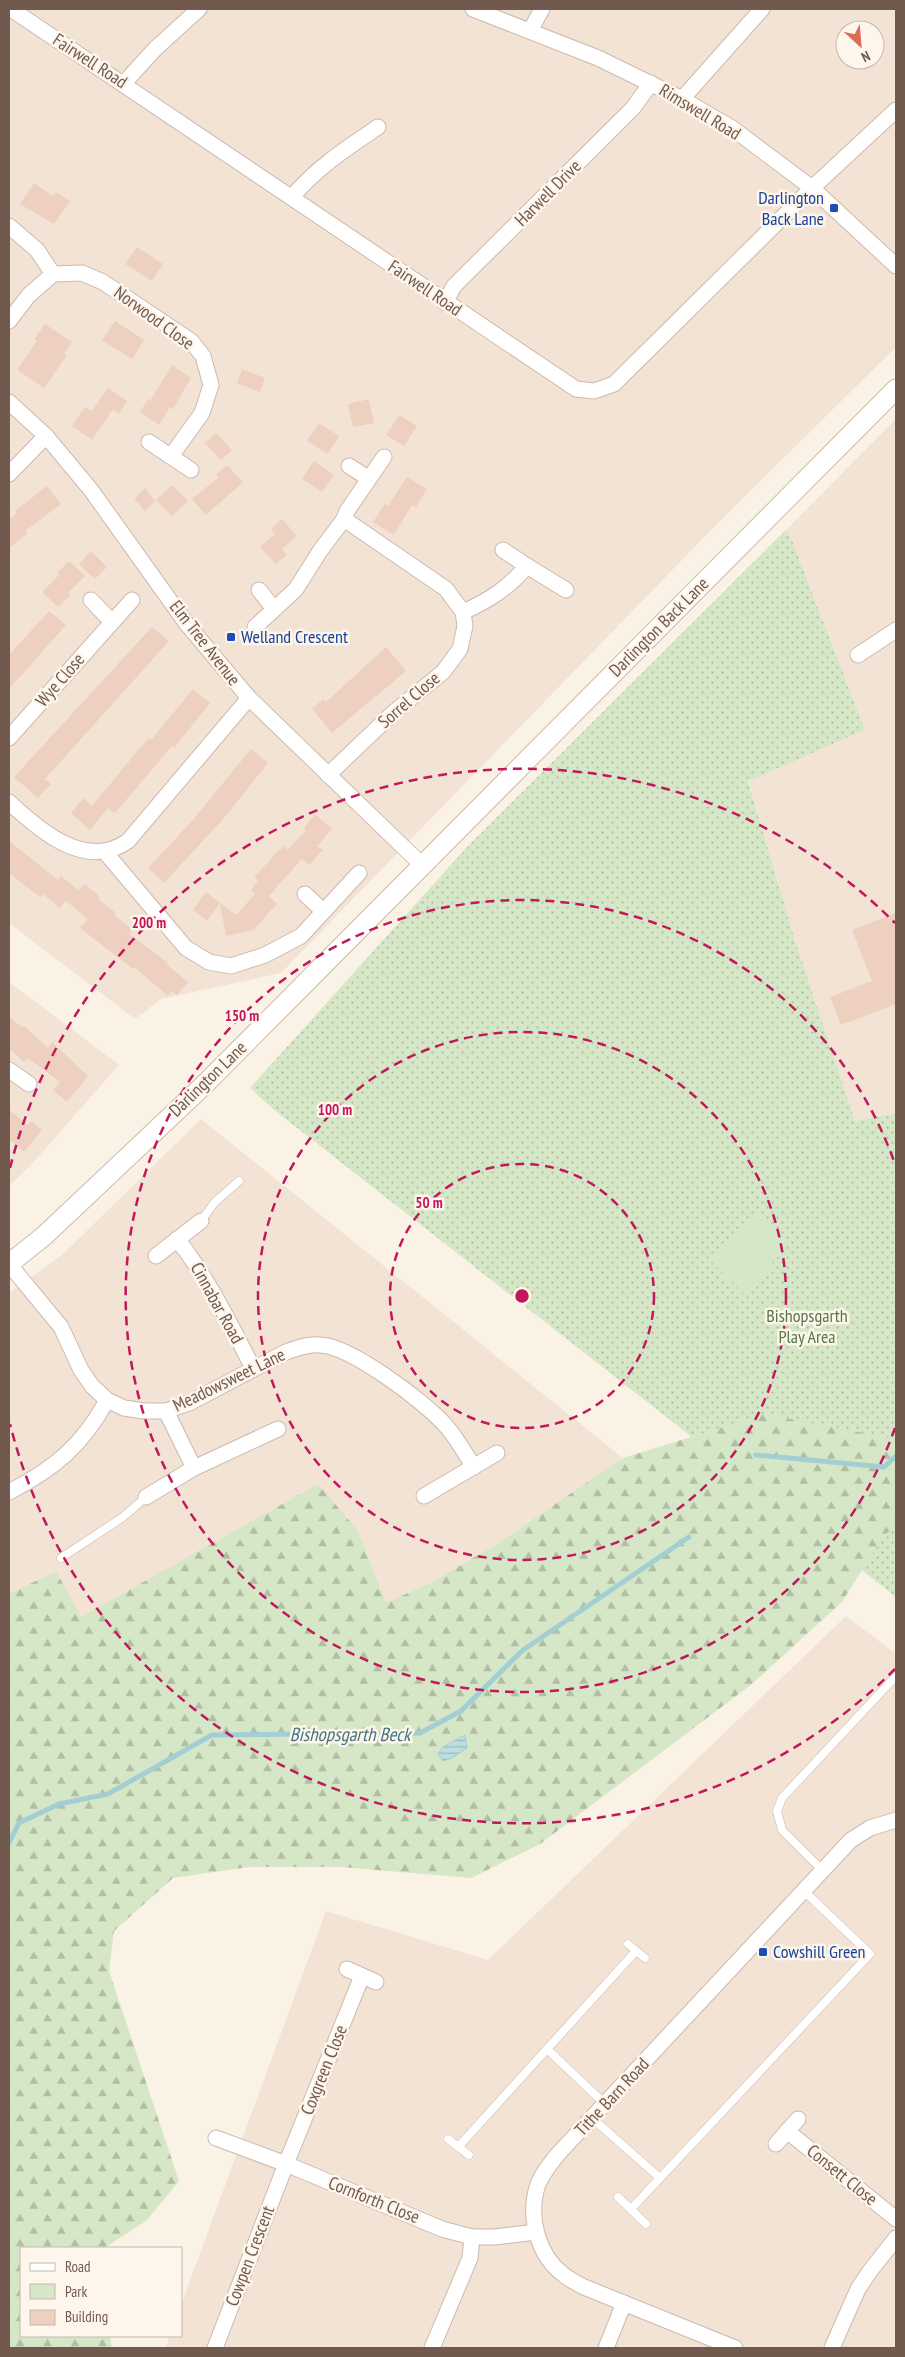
<svg xmlns="http://www.w3.org/2000/svg" width="905" height="2357" viewBox="0 0 905 2357" font-family="'PT Sans Narrow',sans-serif">
  <defs>
    <pattern id="green-dots" width="8" height="8" patternUnits="userSpaceOnUse" patternTransform="scale(1.25)"><rect width="8" height="8" fill="#d5e7c6"/><path d="M2 2h.1M6 6h.1" fill="none" stroke="#b1bea3" stroke-width="1.8" stroke-linecap="round"/></pattern>
    <pattern id="forest-firs" width="22" height="20" patternUnits="userSpaceOnUse" patternTransform="scale(1.25)"><rect width="22" height="20" fill="#d5e7c6"/><path d="M5 1l3.5 6h-7zM16 11l3.5 6h-7z" fill="#b1bea3"/></pattern>
    <pattern id="water-rules" width="6" height="5" patternUnits="userSpaceOnUse" patternTransform="scale(1.25)"><rect width="6" height="5" fill="#bcdfe3"/><path d="M0 2.5h6" fill="none" stroke="#9db8ba"/></pattern>
  </defs>
  <rect width="100%" height="100%" fill="#fbf2e6"/>
  <g fill="#f2e3d5" fill-rule="evenodd">
    <path d="M9,9H896V347L719,522L281,973L161,999L135,1019L9,923ZM845,30H875V60H845Z"/>
    <path d="M896,419V1113L855,1121L794,937L748,780L865,730L793,543L786,530Z"/>
    <path d="M9,982L119,1065L30,1166L9,1186Z"/>
    <path d="M201,1119L410,1287L623,1458L495,1545L434,1581L386,1603L358,1531L318,1484L80,1618L56,1571L9,1594V1293L62,1255Z"/>
    <path d="M846,1616L896,1654V2348H165L170,2336H181V2305L326,1911L488,1960Z"/>
  </g>
  <path fill="url(#green-dots)" d="M786,530L793,543L865,730L748,781L794,937L855,1121L896,1113V1597L273,1109L250,1088L468,846Z"/>
  <path fill="url(#forest-firs)" d="M765,1414L894,1439L896,1428V1527L884,1535L842,1602L752,1684L540,1844L471,1878L341,1867H249L173,1878L114,1931L109,1971L179,2181L146,2221L104,2248H21V2336H110L112,2348H9V1594L56,1571L81,1617L318,1484L358,1531L386,1603L434,1581L495,1545L623,1458Z"/>
  <path fill="#d5e7c6" d="M756,1214L769,1226L772,1224L778,1229L776,1232L789,1244L772,1263L775,1266L765,1276L762,1274L743,1293L732,1282L729,1285L721,1276L723,1273L711,1261L732,1239L730,1237L733,1233L736,1235Z"/>
  <path fill="url(#water-rules)" stroke="#a3ced4" d="M465,1735L467,1748L452,1758L443,1761L438,1754L443,1747Z"/>
  <g fill="none" stroke-linecap="round" stroke-linejoin="round">
    <g stroke="#a3ced4" stroke-width="5">
      <path d="M756,1455L884,1467L896,1456"/>
      <path d="M9,1843L19,1823L59,1804L108,1794L212,1735L420,1733L461,1711L523,1650L689,1537"/>
    </g>
  </g>
  <g fill="#eed0c0">
    <path d="M34,183L53,196L56,192L70,201L54,224L20,204Z"/>
    <path d="M137,247L163,264L152,281L125,264Z"/>
    <path d="M115,321L144,340L132,359L102,340Z"/>
    <path d="M45,324L72,342L64,354L67,355L44,388L17,370L37,341L34,339Z"/>
    <path d="M172,365L191,378L173,409L170,407L159,425L140,412L148,399L150,401Z"/>
    <path d="M242,369L265,378L260,392L237,383Z"/>
    <path d="M108,388L127,401L119,414L113,409L92,440L72,426L85,407L92,411Z"/>
    <path d="M369,399L374,423L353,427L348,404Z"/>
    <path d="M399,415L417,426L404,446L386,435Z"/>
    <path d="M319,423L339,436L328,454L307,441Z"/>
    <path d="M216,433L232,450L221,460L205,443Z"/>
    <path d="M314,461L334,475L322,492L302,479Z"/>
    <path d="M227,465L243,482L206,515L192,499L219,477L216,475Z"/>
    <path d="M407,477L427,489L416,507L412,505L394,535L373,522L385,504L388,506Z"/>
    <path d="M172,485L188,501L172,516L156,500Z"/>
    <path d="M47,486L61,504L25,531L27,534L9,548V520L17,513L15,511Z"/>
    <path d="M145,488L155,501L145,511L134,499Z"/>
    <path d="M282,519L297,536L282,549L287,555L276,564L260,547L275,534L271,529Z"/>
    <path d="M91,551L107,567L95,579L79,564Z"/>
    <path d="M69,561L85,576L68,593L71,595L58,607L42,592L59,575L57,573Z"/>
    <path d="M49,611L66,625L9,689V655Z"/>
    <path d="M152,627L169,641L45,779L51,784L38,798L14,777Z"/>
    <path d="M386,647L406,671L332,733L312,709L323,699L326,702Z"/>
    <path d="M193,689L210,703L174,748L172,746L115,813L108,808L90,830L71,813L83,798L92,806L135,754L149,738L151,740Z"/>
    <path d="M251,749L268,763L224,818L164,883L148,868L191,822Z"/>
    <path d="M315,814L332,829L317,846L323,850L309,865L302,859L282,881L269,896L277,904L253,930L226,936L220,903L207,921L193,910L206,892L236,915L255,894L251,890L258,881L254,877L283,846L288,850L306,830L304,828Z"/>
    <path d="M9,841L58,880L61,876L79,891L85,884L100,897L98,899L116,913L114,915L133,930L129,934L168,963L166,964L188,982L177,995L172,991L168,996L134,967L133,969L80,928L88,919L66,901L60,908L43,894L40,897L9,873Z"/>
    <path d="M896,913V1004L841,1025L830,997L872,981L852,930Z"/>
    <path d="M9,1017L22,1027L24,1026L48,1048L52,1042L88,1076L67,1102L53,1090L60,1082L28,1058L24,1062L9,1048Z"/>
    <path d="M9,1110L28,1125L31,1121L42,1130L24,1152L9,1139Z"/>
  </g>
  <g fill="none" stroke-linecap="round" stroke-linejoin="round">
    <defs>
      <g id="service">
        <path d="M201,1221L215,1202L239,1181"/>
        <path d="M61,1558L123,1517L146,1497"/>
        <path d="M823,1871L782,1830L777,1811L782,1798L896,1676"/>
        <path d="M628,1944L645,1958"/>
        <path d="M547,2049L605,2104"/>
        <path d="M592,2118L660,2178"/>
        <path d="M448,2139L469,2155"/>
        <path d="M459,2146L636,1951"/>
        <path d="M618,2197L646,2224"/>
        <path d="M631,2209L870,1954L804,1891"/>
      </g>
      <g id="minor">
        <path d="M11,9L576,389L594,391L614,384L812,188L896,110"/>
        <path d="M473,9L598,58L682,99L732,128L812,188L896,266"/>
        <path d="M530,31L542,9"/>
        <path d="M124,83L155,49L199,9"/>
        <path d="M682,99L762,9"/>
        <path d="M292,197C316,168 347,148 378,127"/>
        <path d="M9,226L37,250L53,274"/>
        <path d="M445,303L454,286L633,108L651,83"/>
        <path d="M9,321L29,295L53,274L82,273L103,282L191,341L203,356L211,385L202,413L171,456"/>
        <path d="M9,402L46,436L91,490L186,623L249,698L423,866"/>
        <path d="M149,442L191,470"/>
        <path d="M349,466L368,478"/>
        <path d="M9,474L46,436"/>
        <path d="M344,519L347,511L384,457"/>
        <path d="M503,550L527,566"/>
        <path d="M259,590L274,609"/>
        <path d="M91,600L111,621"/>
        <path d="M463,612C490,600 508,588 527,566L566,590"/>
        <path d="M255,627L296,589L320,551L344,519L446,589L463,612L465,626L460,649L443,672L393,713L328,775"/>
        <path d="M858,655L896,630"/>
        <path d="M9,738L132,600"/>
        <path d="M9,802C40,831 86,871 128,841L249,698"/>
        <path d="M105,852L186,948L209,962L231,966L265,955L301,936L359,873"/>
        <path d="M305,894L323,911"/>
        <path d="M9,1070L29,1084"/>
        <path d="M177,1239C208,1278 230,1324 253,1368"/>
        <path d="M156,1256L201,1221"/>
        <path d="M9,1264L61,1327L81,1370L92,1386L107,1400L124,1408L144,1411H166L189,1403L286,1352C297,1348 308,1344 320,1345C351,1346 425,1402 446,1426C457,1438 465,1454 474,1467"/>
        <path d="M166,1411L194,1468"/>
        <path d="M9,1492C54,1469 83,1445 107,1400"/>
        <path d="M424,1496L497,1453"/>
        <path d="M146,1497L194,1468L278,1429"/>
        <path d="M347,1969L376,1982"/>
        <path d="M787,2131L896,2219"/>
        <path d="M216,2138L286,2164L442,2229L472,2237H495L536,2232"/>
        <path d="M776,2144L798,2119"/>
        <path d="M215,2348L286,2164L362,1976"/>
        <path d="M432,2348L470,2258L472,2237"/>
        <path d="M606,2348L624,2303"/>
        <path d="M735,2348L584,2287C577,2283 570,2280 564,2275C538,2256 528,2218 537,2187C541,2175 550,2164 558,2154L851,1840L870,1828L896,1820"/>
        <path d="M832,2348L858,2289L870,2271L896,2238"/>
      </g>
      <path id="tertiary" d="M9,1264L44,1236L205,1084L896,389"/>
    </defs>
    <use href="#service" stroke="#ccb9ad" stroke-width="9"/>
    <use href="#minor" stroke="#ccb9ad" stroke-width="17"/>
    <use href="#tertiary" stroke="#ccb9ad" stroke-width="21"/>
    <use href="#service" stroke="#fff" stroke-width="8"/>
    <use href="#minor" stroke="#fff" stroke-width="15"/>
    <use href="#tertiary" stroke="#fff" stroke-width="19"/>
  </g>
  <g fill="none" stroke="#c2185b" stroke-width="2.5" stroke-dasharray="9 6">
    <circle cx="522" cy="1296" r="132"/>
    <circle cx="522" cy="1296" r="264"/>
    <path d="M895 1428A396 396 0 1 1 895 1164"/>
    <path d="M895 1669A528 528 0 0 1 10 1424M10 1168A528 528 0 0 1 895 923"/>
  </g>
  <g fill="#1a4fb4" stroke="#fef6ec" stroke-width="2">
    <rect x="829" y="203" width="10" height="10" rx="2.5"/>
    <rect x="226" y="632" width="10" height="10" rx="2.5"/>
    <rect x="758" y="1947" width="10" height="10" rx="2.5"/>
  </g>
  <g text-anchor="middle" stroke-width="5" stroke-linejoin="round" paint-order="stroke">
    <g font-size="18" fill="#72594d" stroke="#fef6ec">
      <text transform="translate(90 61) rotate(33)" y="6">Fairwell Road</text>
      <text transform="translate(700 112) rotate(31)" y="6">Rimswell Road</text>
      <text transform="translate(548 193) rotate(-45)" y="6">Harwell Drive</text>
      <text transform="translate(425 288) rotate(34)" y="6">Fairwell Road</text>
      <text transform="translate(154 318) rotate(36)" y="6">Norwood Close</text>
      <text transform="translate(659 627) rotate(-45)" y="6">Darlington Back Lane</text>
      <text transform="translate(205 643) rotate(52)" y="6">Elm Tree Avenue</text>
      <text transform="translate(60 680) rotate(-49)" y="6">Wye Close</text>
      <text transform="translate(409 700) rotate(-41)" y="6">Sorrel Close</text>
      <text transform="translate(208 1079) rotate(-44)" y="6">Darlington Lane</text>
      <text transform="translate(217 1303) rotate(61)" y="6">Cinnabar Road</text>
      <text transform="translate(229 1380) rotate(-26)" y="6">Meadowsweet Lane</text>
      <text transform="translate(324 2070) rotate(-68)" y="6">Coxgreen Close</text>
      <text transform="translate(612 2097) rotate(-47)" y="6">Tithe Barn Road</text>
      <text transform="translate(842 2175) rotate(39)" y="6">Consett Close</text>
      <text transform="translate(374 2200) rotate(22)" y="6">Cornforth Close</text>
      <text transform="translate(250 2256) rotate(-69)" y="6">Cowpen Crescent</text>
    </g>
    <g font-size="18" fill="#164399" stroke="#fef6ec" text-anchor="start">
      <text x="824" y="204" text-anchor="end">Darlington<tspan x="824" dy="21">Back Lane</tspan></text>
      <text x="241" y="643">Welland Crescent</text>
      <text x="773" y="1958">Cowshill Green</text>
    </g>
    <g font-size="18" fill="#567746" stroke="#fef6ec">
      <text x="807" y="1322">Bishopsgarth<tspan x="807" dy="21">Play Area</tspan></text>
    </g>
    <g font-size="19" font-style="italic" fill="#45767d" stroke="#fef6ec">
      <text x="350" y="1741">Bishopsgarth Beck</text>
    </g>
  </g>
  <circle cx="522" cy="1296" r="8" fill="#c2185b" stroke="#fef6ec" stroke-width="2.5"/>
  <g font-size="15" text-anchor="middle" font-weight="bold" fill="#c2185b" stroke="#fef6ec" stroke-width="5" stroke-linejoin="round" paint-order="stroke">
    <text x="149" y="928">200 m</text>
    <text x="242" y="1021">150 m</text>
    <text x="335" y="1115">100 m</text>
    <text x="429" y="1208">50 m</text>
  </g>
  <rect width="905" height="2357" fill="none" stroke="#72594d" stroke-width="20"/>
  <rect x="20" y="2247" width="162" height="90" fill="#fef6ec" stroke="#c6b7ac"/>
  <rect x="30" y="2263" width="25" height="8" fill="#ffffff" stroke="#c6b7ac"/>
  <text x="65" y="2272" font-size="15" fill="#72594d">Road</text>
  <rect x="30" y="2284" width="25" height="15" fill="#d5e7c6" stroke="#c6b7ac"/>
  <text x="65" y="2297" font-size="15" fill="#72594d">Park</text>
  <rect x="30" y="2310" width="25" height="15" fill="#eed0c0" stroke="#c6b7ac"/>
  <text x="65" y="2322" font-size="15" fill="#72594d">Building</text>
  <g transform="translate(860 45) rotate(154)"><circle r="24" fill="#fef6ec" stroke="#c6b7ac"/>
  <path d="M0-4L9 19L0 12L-9 19Z" fill="#db6d55"/>
  <text y="-8" font-size="14" font-weight="bold" text-anchor="middle" fill="#72594d">N</text>
  </g>
</svg>
